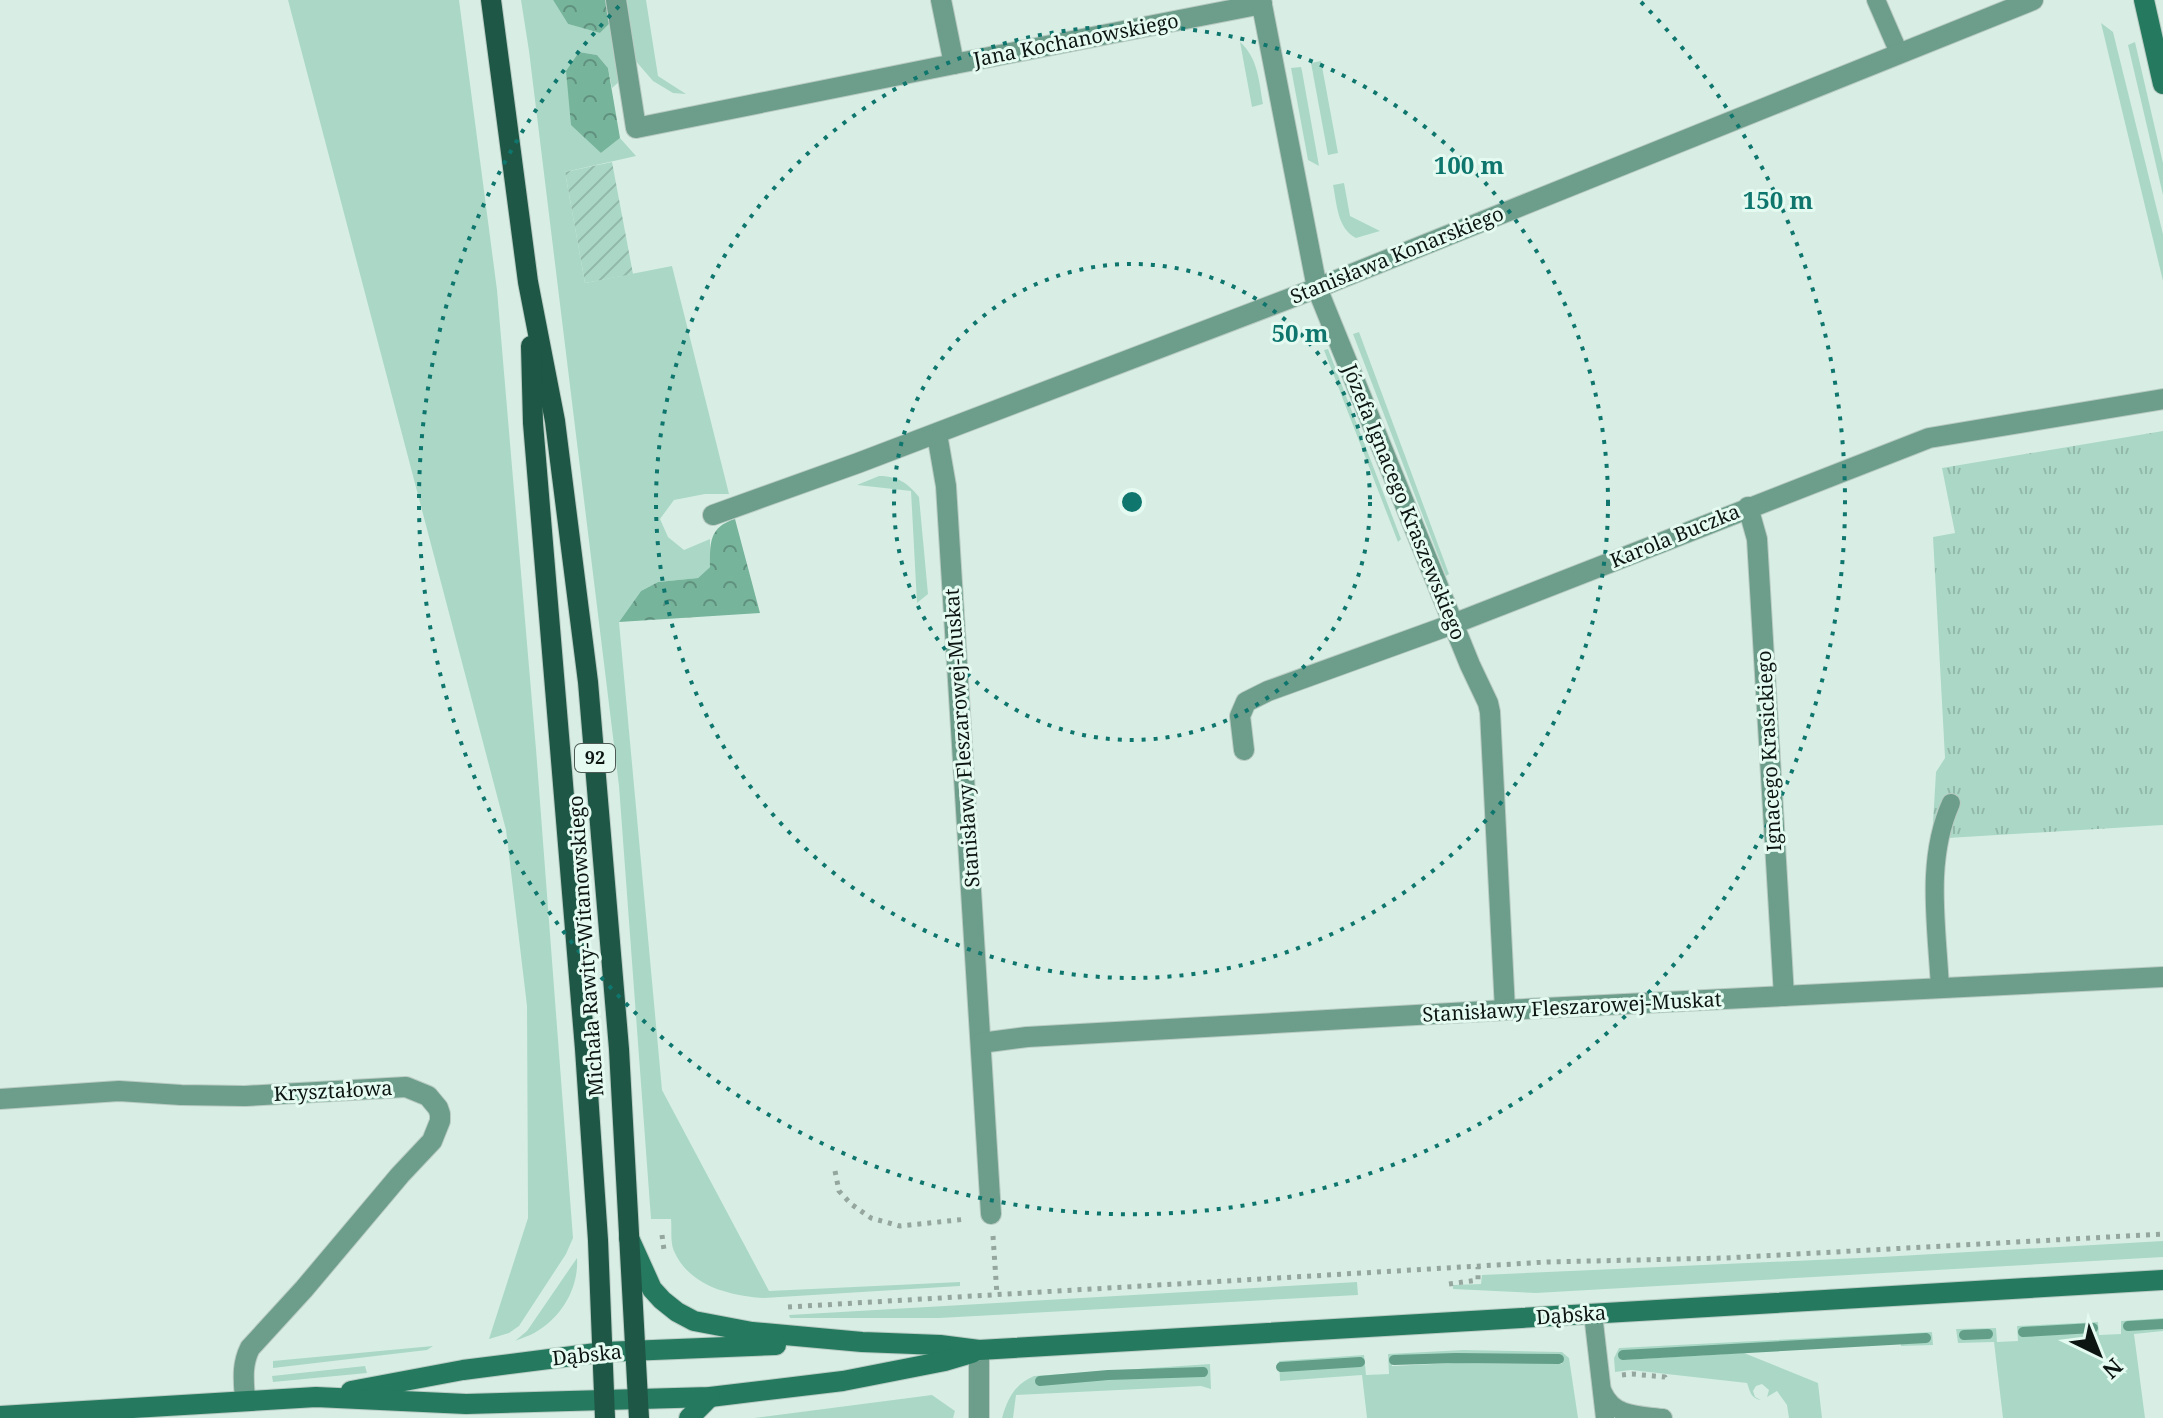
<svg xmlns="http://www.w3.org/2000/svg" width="2163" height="1418" viewBox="0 0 2163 1418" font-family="'Noto Serif',serif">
  <defs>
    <pattern id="forest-crowns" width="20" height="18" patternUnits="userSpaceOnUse" patternTransform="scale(2)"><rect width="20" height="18" fill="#77b49c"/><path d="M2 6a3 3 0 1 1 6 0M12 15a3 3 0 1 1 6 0" fill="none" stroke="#60917e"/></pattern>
    <pattern id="park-tufts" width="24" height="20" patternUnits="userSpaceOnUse" patternTransform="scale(2)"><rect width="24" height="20" fill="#abd8c6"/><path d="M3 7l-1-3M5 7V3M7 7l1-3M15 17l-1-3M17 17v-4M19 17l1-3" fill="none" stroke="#92b8a9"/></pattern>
    <pattern id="garden-furrows" width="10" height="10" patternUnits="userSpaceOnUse" patternTransform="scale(2)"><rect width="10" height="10" fill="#abd8c6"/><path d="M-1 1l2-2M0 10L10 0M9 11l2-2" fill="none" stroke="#92b8a9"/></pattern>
  </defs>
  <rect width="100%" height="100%" fill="#d8eee5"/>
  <g fill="#abd8c6" fill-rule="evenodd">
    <path d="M288,0H459L497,290L536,749L573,1238L566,1254L519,1326L509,1333L489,1339L528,1218L527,1006L506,830Z"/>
    <path d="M521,0H553L568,24L600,33L612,21L620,81L612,88L608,68L597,55L579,52L601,153L620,138L636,156L565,172L585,283L672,266L729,494H705L674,500L660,519L668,537L684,550L710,539V567L698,578L658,582L641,591L619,622L662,1090L769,1291L960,1282V1286L764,1298C730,1296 689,1286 674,1251C670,1242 672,1229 671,1219H651L619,786L529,51Z"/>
    <path d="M627,0H646L658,76L686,94L673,93L653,81L634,59Z"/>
    <path d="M2101,23L2113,32L2163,234V281Z"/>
    <path d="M1240,42C1258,58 1259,81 1263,104L1252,107Z"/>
    <path d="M2135,42L2163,163V195L2128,45Z"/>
    <path d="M1321,61L1338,153L1328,155L1311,63Z"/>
    <path d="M1301,67L1302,71L1319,166L1308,160L1291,68Z"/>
    <path d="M1344,183L1350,216L1380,231L1356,238C1337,228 1337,204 1333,185Z"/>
    <path d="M1359,332L1449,574L1446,576L1353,334Z"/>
    <path d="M1328,349L1401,539L1398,542L1324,350Z"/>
    <path d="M879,476C897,476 907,482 919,497L928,594L917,603L911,491L857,485Z"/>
    <path d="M2163,1241V1257L1536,1293L1453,1289V1285L1481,1284L1482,1275L1881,1257Z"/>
    <path d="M577,1258C579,1286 563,1315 539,1330C532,1335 522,1338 515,1341L527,1331Z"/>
    <path d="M1357,1282L1358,1295L939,1318H790L789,1315Z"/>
    <path d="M2163,1318V1331L2134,1334L2145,1418H2003L1994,1342L1958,1343L1956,1329L1996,1328L1997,1342L2018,1341L2017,1326L2098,1322L2099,1335L2121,1334V1321Z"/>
    <path d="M1932,1332L1933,1345L1901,1346L1900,1336L1620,1351L1621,1360L1744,1353L1818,1383L1822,1418H1789L1787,1405L1777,1391L1767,1397L1769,1390L1762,1384L1756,1386L1753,1391L1755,1397L1761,1400C1751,1399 1750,1391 1747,1383L1631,1370L1615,1372L1614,1358L1619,1348Z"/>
    <path d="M433,1346L427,1350L273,1368V1361Z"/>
    <path d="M1463,1350L1562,1352L1569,1358L1578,1418H1367L1362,1375L1280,1381L1279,1361L1364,1355L1366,1375L1389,1374L1388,1354ZM1455,1354L1562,1355V1364L1455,1363L1392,1366V1357Z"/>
    <path d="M1210,1364L1211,1389L1201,1386L1016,1395L1013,1418H1002C1008,1398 1014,1385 1034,1376Z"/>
    <path d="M365,1366L367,1373L273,1382L272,1376Z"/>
    <path d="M932,1395L955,1411L953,1418H754Z"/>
  </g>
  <g fill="url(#forest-crowns)">
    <path d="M553,0H608L612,21L600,33L568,24Z"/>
    <path d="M579,52L597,55L608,68L620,138L601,153L571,125L566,71Z"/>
    <path d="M735,519L760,613L619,622L641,591L658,582L698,578L710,567C710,543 709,527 735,519Z"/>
  </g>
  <path fill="url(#park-tufts)" d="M2163,431V825L1932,839L1936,772L1945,758L1933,537L1955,533L1942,468Z"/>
  <path fill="url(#garden-furrows)" d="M612,162L633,274L585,283L565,172Z"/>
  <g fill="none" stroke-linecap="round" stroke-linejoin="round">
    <g stroke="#639f88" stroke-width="10">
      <path d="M2128,1326L2163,1324"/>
      <path d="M2023,1332L2093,1328"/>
      <path d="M1964,1335L1988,1334"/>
      <path d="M1623,1355L1926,1338"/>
      <path d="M1394,1360L1455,1358L1559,1359"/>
      <path d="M1281,1367L1360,1362"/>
      <path d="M1040,1381L1108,1375L1203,1372"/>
    </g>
    <defs>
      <g id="lane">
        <path d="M1876,0L1899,53"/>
        <path d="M1940,988C1937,926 1925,861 1951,803"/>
        <path d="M1593,1314L1605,1418"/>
        <path d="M1603,1392C1614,1417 1639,1415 1663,1418"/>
      </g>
      <g id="street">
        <path d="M616,0L636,128L954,64"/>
        <path d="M941,0L954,64L1262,4"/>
        <path d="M1261,0L1317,288L1470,665L1488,703L1490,712L1505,1010"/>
        <path d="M937,434L946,486L991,1214"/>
        <path d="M1748,507L1757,539L1784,996"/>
        <path d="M713,515L858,463L1317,288L2033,0"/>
        <path d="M1244,750L1240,716L1246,702L1268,691L1453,624L1929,438L2163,399"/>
        <path d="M981,1043L1027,1037L1505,1010L2163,977"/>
        <path d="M0,1099L119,1091L181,1095L245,1096L406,1087L428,1096L438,1108L440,1114V1121L432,1141L400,1175L304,1289L250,1348C241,1366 244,1382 245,1401"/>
        <path d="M979,1418V1350"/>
      </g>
      <g id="secondary">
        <path d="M2144,0L2163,84"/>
        <path d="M629,1238L652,1289L662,1300L677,1312L694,1321L752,1332L862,1342L940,1345L979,1350L2163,1280"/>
        <path d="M351,1391L463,1370L604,1352L776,1345"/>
        <path d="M0,1416L316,1397L466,1404L710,1397L843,1381L945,1361L972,1353"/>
        <path d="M689,1418L710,1397"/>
      </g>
      <g id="primary">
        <path d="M491,0L528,282L555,421L588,682L619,1049L639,1418"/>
        <path d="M531,346L533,423L585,1049L598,1240L605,1418"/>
      </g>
    </defs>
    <use href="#lane" stroke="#b8cbc3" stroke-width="20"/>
    <use href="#street" stroke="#b8cbc3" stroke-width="22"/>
    <use href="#secondary" stroke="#b8cbc3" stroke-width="22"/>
    <use href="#primary" stroke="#b8cbc3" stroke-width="22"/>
    <g stroke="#95a69f" stroke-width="5" stroke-dasharray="4 6" stroke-linecap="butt">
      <path d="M835,1171L839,1191L851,1204L871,1218L900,1226L967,1219"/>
      <path d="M662,1235L664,1250"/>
      <path d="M993,1236L997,1295"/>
      <path d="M1449,1284L1478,1280V1267"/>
      <path d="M788,1307L1547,1262L1725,1258L2163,1234"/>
      <path d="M1622,1375L1632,1374L1665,1377L1667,1381"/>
    </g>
    <use href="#lane" stroke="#6d9d8b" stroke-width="18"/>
    <use href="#street" stroke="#6d9d8b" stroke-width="20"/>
    <use href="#secondary" stroke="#25795e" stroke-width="20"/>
    <use href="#primary" stroke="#1e5745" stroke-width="20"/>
  </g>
  <g fill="none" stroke="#0f766e" stroke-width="4" stroke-dasharray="4 8">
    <circle cx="1132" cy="502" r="238"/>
    <circle cx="1132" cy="502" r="476"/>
    <path d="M1641 2A713 713 0 1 1 623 2"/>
  </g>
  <g text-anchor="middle" stroke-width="6" stroke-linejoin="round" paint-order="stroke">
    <rect fill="#e5fbf2" stroke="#4e5a55" stroke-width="2" x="575" y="744" width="40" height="28" rx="6"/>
    <g font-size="18" font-weight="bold" fill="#0d1512">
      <text x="595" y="764">92</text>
    </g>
    <g font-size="20" fill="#0d1512" stroke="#e5fbf2">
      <text transform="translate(1076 40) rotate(-11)" y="7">Jana Kochanowskiego</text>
      <text transform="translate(1397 255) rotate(-22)" y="7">Stanisława Konarskiego</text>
      <text transform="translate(1404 502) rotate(68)" y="7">Józefa Ignacego Kraszewskiego</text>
      <text transform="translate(1675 536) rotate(-22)" y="7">Karola Buczka</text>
      <text transform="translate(962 738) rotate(-94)" y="7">Stanisławy Fleszarowej-Muskat</text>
      <text transform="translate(1769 751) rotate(-93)" y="7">Ignacego Krasickiego</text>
      <text transform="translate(586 946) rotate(-94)" y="7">Michała Rawity-Witanowskiego</text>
      <text transform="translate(1572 1007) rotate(-3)" y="7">Stanisławy Fleszarowej-Muskat</text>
      <text transform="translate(333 1091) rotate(-3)" y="7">Kryształowa</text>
      <text transform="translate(1571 1315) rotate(-4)" y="7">Dąbska</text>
      <text transform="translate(587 1355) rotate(-6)" y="7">Dąbska</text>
    </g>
  </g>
  <circle cx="1132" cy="502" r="12" fill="#0f766e" stroke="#e5fbf2" stroke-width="4"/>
  <g font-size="24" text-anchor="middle" font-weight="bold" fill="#0f766e" stroke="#e5fbf2" stroke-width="6" stroke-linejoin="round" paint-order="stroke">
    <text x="1469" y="174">100 m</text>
    <text x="1778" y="209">150 m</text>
    <text x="1300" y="342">50 m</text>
  </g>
  <g transform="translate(2099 1354) rotate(137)" stroke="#e5fbf2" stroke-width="6" paint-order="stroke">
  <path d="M0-6L14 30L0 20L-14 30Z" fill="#0d1512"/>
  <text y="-12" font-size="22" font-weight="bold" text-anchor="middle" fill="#0d1512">N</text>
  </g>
</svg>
